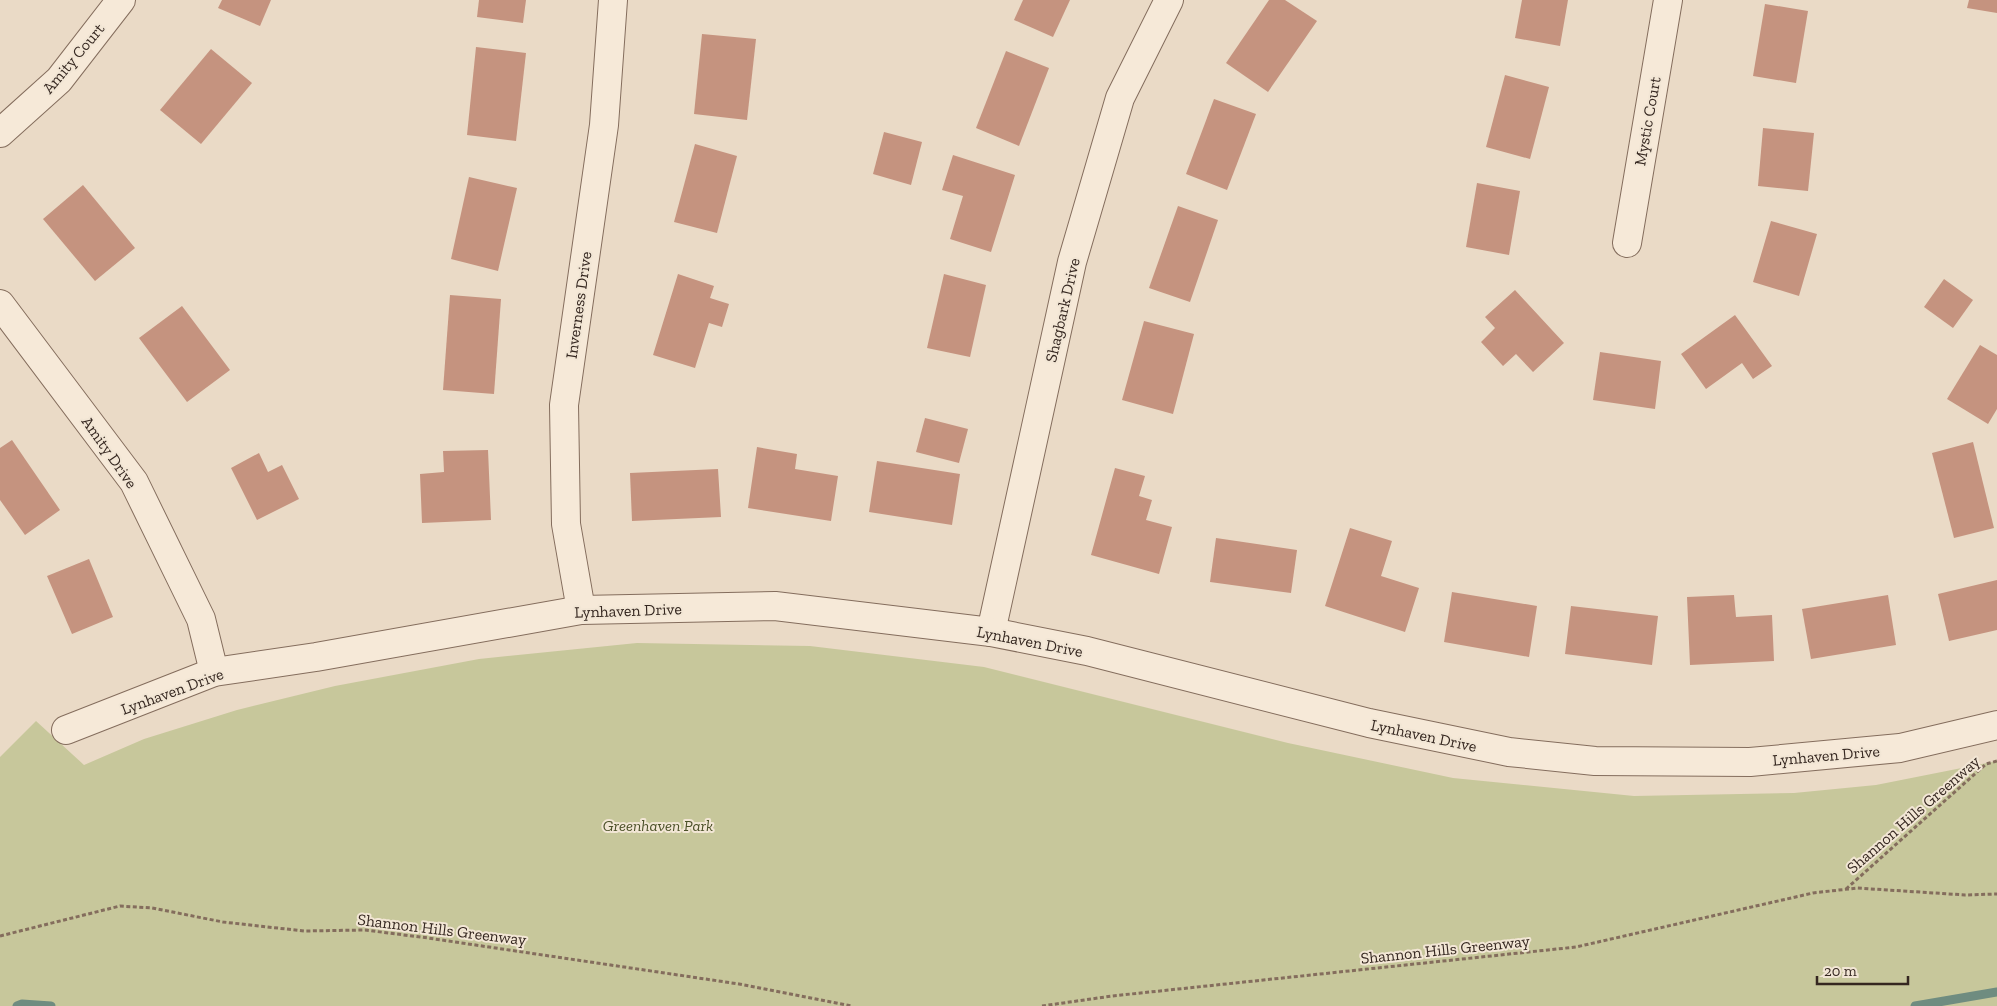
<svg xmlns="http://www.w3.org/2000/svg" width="1997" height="1006" viewBox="0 0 1997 1006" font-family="'Zilla Slab',serif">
  <rect width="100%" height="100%" fill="#eadac6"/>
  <path fill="#c7c79b" d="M637,643L810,646L984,667L1288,743L1453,778L1634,796L1794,793L1876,785L1997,761V1006H0V757L36,721L84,765L144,739L237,710L335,686L479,659Z"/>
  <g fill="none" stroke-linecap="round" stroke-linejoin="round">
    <g stroke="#6f8c80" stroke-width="9">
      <path d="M17,1006L22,1004L51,1006"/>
      <path d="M1915,1006L1997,992"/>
    </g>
  </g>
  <g fill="#c5937f">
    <path d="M222,0H271L260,26L218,8Z"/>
    <path d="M479,0H526L523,23L477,17Z"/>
    <path d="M1023,0H1070L1053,37L1014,20Z"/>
    <path d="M1269,0H1285L1317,21L1268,92L1226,63Z"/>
    <path d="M1522,0H1568L1560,46L1515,38Z"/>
    <path d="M1969,0H1997V13L1967,8Z"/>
    <path d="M1765,4L1808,11L1796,83L1753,76Z"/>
    <path d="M702,34L756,39L747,120L694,114Z"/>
    <path d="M476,47L526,53L516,141L467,135Z"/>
    <path d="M211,49L252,83L201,144L160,110Z"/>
    <path d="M1006,51L1049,68L1019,146L976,128Z"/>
    <path d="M1505,75L1549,87L1530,159L1486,147Z"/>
    <path d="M1214,99L1256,114L1227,190L1186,174Z"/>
    <path d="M1763,128L1814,133L1808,191L1758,186Z"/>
    <path d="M884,132L922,142L911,185L873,174Z"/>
    <path d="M695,144L737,156L717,233L674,222Z"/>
    <path d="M953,155L1015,175L991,252L950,239L963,196L942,190Z"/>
    <path d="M469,177L517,188L498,271L451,259Z"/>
    <path d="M1477,183L1520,191L1509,255L1466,247Z"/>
    <path d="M83,185L135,248L95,281L43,219Z"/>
    <path d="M1178,206L1218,220L1190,302L1149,288Z"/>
    <path d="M1771,221L1817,234L1799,296L1753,282Z"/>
    <path d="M678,274L714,286L710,298L729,304L722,327L709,323L695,368L653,355Z"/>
    <path d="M944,274L986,285L970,357L927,348Z"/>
    <path d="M1944,279L1973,300L1953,328L1924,307Z"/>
    <path d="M1515,290L1564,343L1533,372L1516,354L1503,366L1481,342L1495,328L1485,317Z"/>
    <path d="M450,295L501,299L494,394L443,390Z"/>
    <path d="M182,306L230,370L187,402L139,338Z"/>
    <path d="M1735,315L1772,366L1753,379L1742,363L1706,389L1681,354Z"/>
    <path d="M1144,321L1194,334L1173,414L1122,400Z"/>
    <path d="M1980,345L1997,355V409L1988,424L1947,399Z"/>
    <path d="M1600,352L1661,361L1655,409L1593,400Z"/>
    <path d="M925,418L968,429L959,463L916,452Z"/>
    <path d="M12,440L60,510L25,535L0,500V448Z"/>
    <path d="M1973,442L1994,528L1954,538L1932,453Z"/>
    <path d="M757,447L797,454L795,469L838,476L831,521L748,508Z"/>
    <path d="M488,450L491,520L422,523L420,474L444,472L443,451Z"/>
    <path d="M259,453L268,472L282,465L299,499L257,520L231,468Z"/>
    <path d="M877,461L960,474L952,525L869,512Z"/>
    <path d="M1115,468L1145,476L1139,496L1152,500L1146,520L1172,527L1159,574L1091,555Z"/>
    <path d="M718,469L721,517L632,521L630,473Z"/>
    <path d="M1350,528L1392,541L1381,576L1419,588L1405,632L1325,606Z"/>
    <path d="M1216,538L1297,550L1291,593L1210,582Z"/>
    <path d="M89,559L113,617L72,634L47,576Z"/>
    <path d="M1997,580V630L1949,641L1938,594Z"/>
    <path d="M1452,592L1537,606L1529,657L1444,642Z"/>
    <path d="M1734,595L1736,617L1772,615L1774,661L1690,665L1687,597Z"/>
    <path d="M1888,595L1896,645L1811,659L1802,609Z"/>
    <path d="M1571,606L1658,616L1652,665L1565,654Z"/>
  </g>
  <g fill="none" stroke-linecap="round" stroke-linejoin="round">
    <defs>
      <g id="minor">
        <path d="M0,133L59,80L121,0"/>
        <path d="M1627,243L1668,0"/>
        <path d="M0,304L134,482L201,619L214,672"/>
        <path d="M581,610L566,524L564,405L604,125L613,0"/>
        <path d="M991,632L1072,262L1120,98L1169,0"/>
        <path d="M66,730L214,672L316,657L581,610L775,606L991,632L1087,651L1369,723L1509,752L1595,761L1750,762L1900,748L1997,725"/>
      </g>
    </defs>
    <use href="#minor" stroke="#846d5d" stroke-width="30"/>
    <g stroke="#846d5d" stroke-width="3" stroke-dasharray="4 2.5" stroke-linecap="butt">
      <path d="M1846,889L1986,764L1997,761"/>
      <path d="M0,936L120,906L152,908L223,922L304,931L365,930L428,938L739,984L852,1006"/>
      <path d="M1042,1006L1112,996L1576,947L1813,893L1857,888L1965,895L1997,894"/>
    </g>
    <use href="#minor" stroke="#f6e9d8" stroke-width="28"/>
  </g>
  <g text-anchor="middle" stroke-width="4" stroke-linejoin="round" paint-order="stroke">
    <g font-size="16" fill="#352720" stroke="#f2e6d5">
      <text transform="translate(73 58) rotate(-50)" y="6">Amity Court</text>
      <text transform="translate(1647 121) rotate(-80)" y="6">Mystic Court</text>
      <text transform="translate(578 305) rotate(-82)" y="6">Inverness Drive</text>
      <text transform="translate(1062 310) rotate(-77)" y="6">Shagbark Drive</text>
      <text transform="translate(110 452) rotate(55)" y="6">Amity Drive</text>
      <text transform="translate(628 610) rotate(-2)" y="6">Lynhaven Drive</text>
      <text transform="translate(1030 641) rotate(11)" y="6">Lynhaven Drive</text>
      <text transform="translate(172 691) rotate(-20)" y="6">Lynhaven Drive</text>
      <text transform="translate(1424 735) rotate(12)" y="6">Lynhaven Drive</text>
      <text transform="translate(1826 755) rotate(-5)" y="6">Lynhaven Drive</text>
      <text transform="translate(1913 814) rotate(-41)" y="6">Shannon Hills Greenway</text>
      <text transform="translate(442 929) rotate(7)" y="6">Shannon Hills Greenway</text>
      <text transform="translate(1445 949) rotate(-6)" y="6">Shannon Hills Greenway</text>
    </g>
    <g font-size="16" font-style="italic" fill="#4b5028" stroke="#f2e6d5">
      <text x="658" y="831">Greenhaven Park</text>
    </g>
  </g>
  <path d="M1817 976v8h91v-8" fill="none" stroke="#352720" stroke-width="2.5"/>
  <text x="1824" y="976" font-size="15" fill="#352720" stroke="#f2e6d5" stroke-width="4" paint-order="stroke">20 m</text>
</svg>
